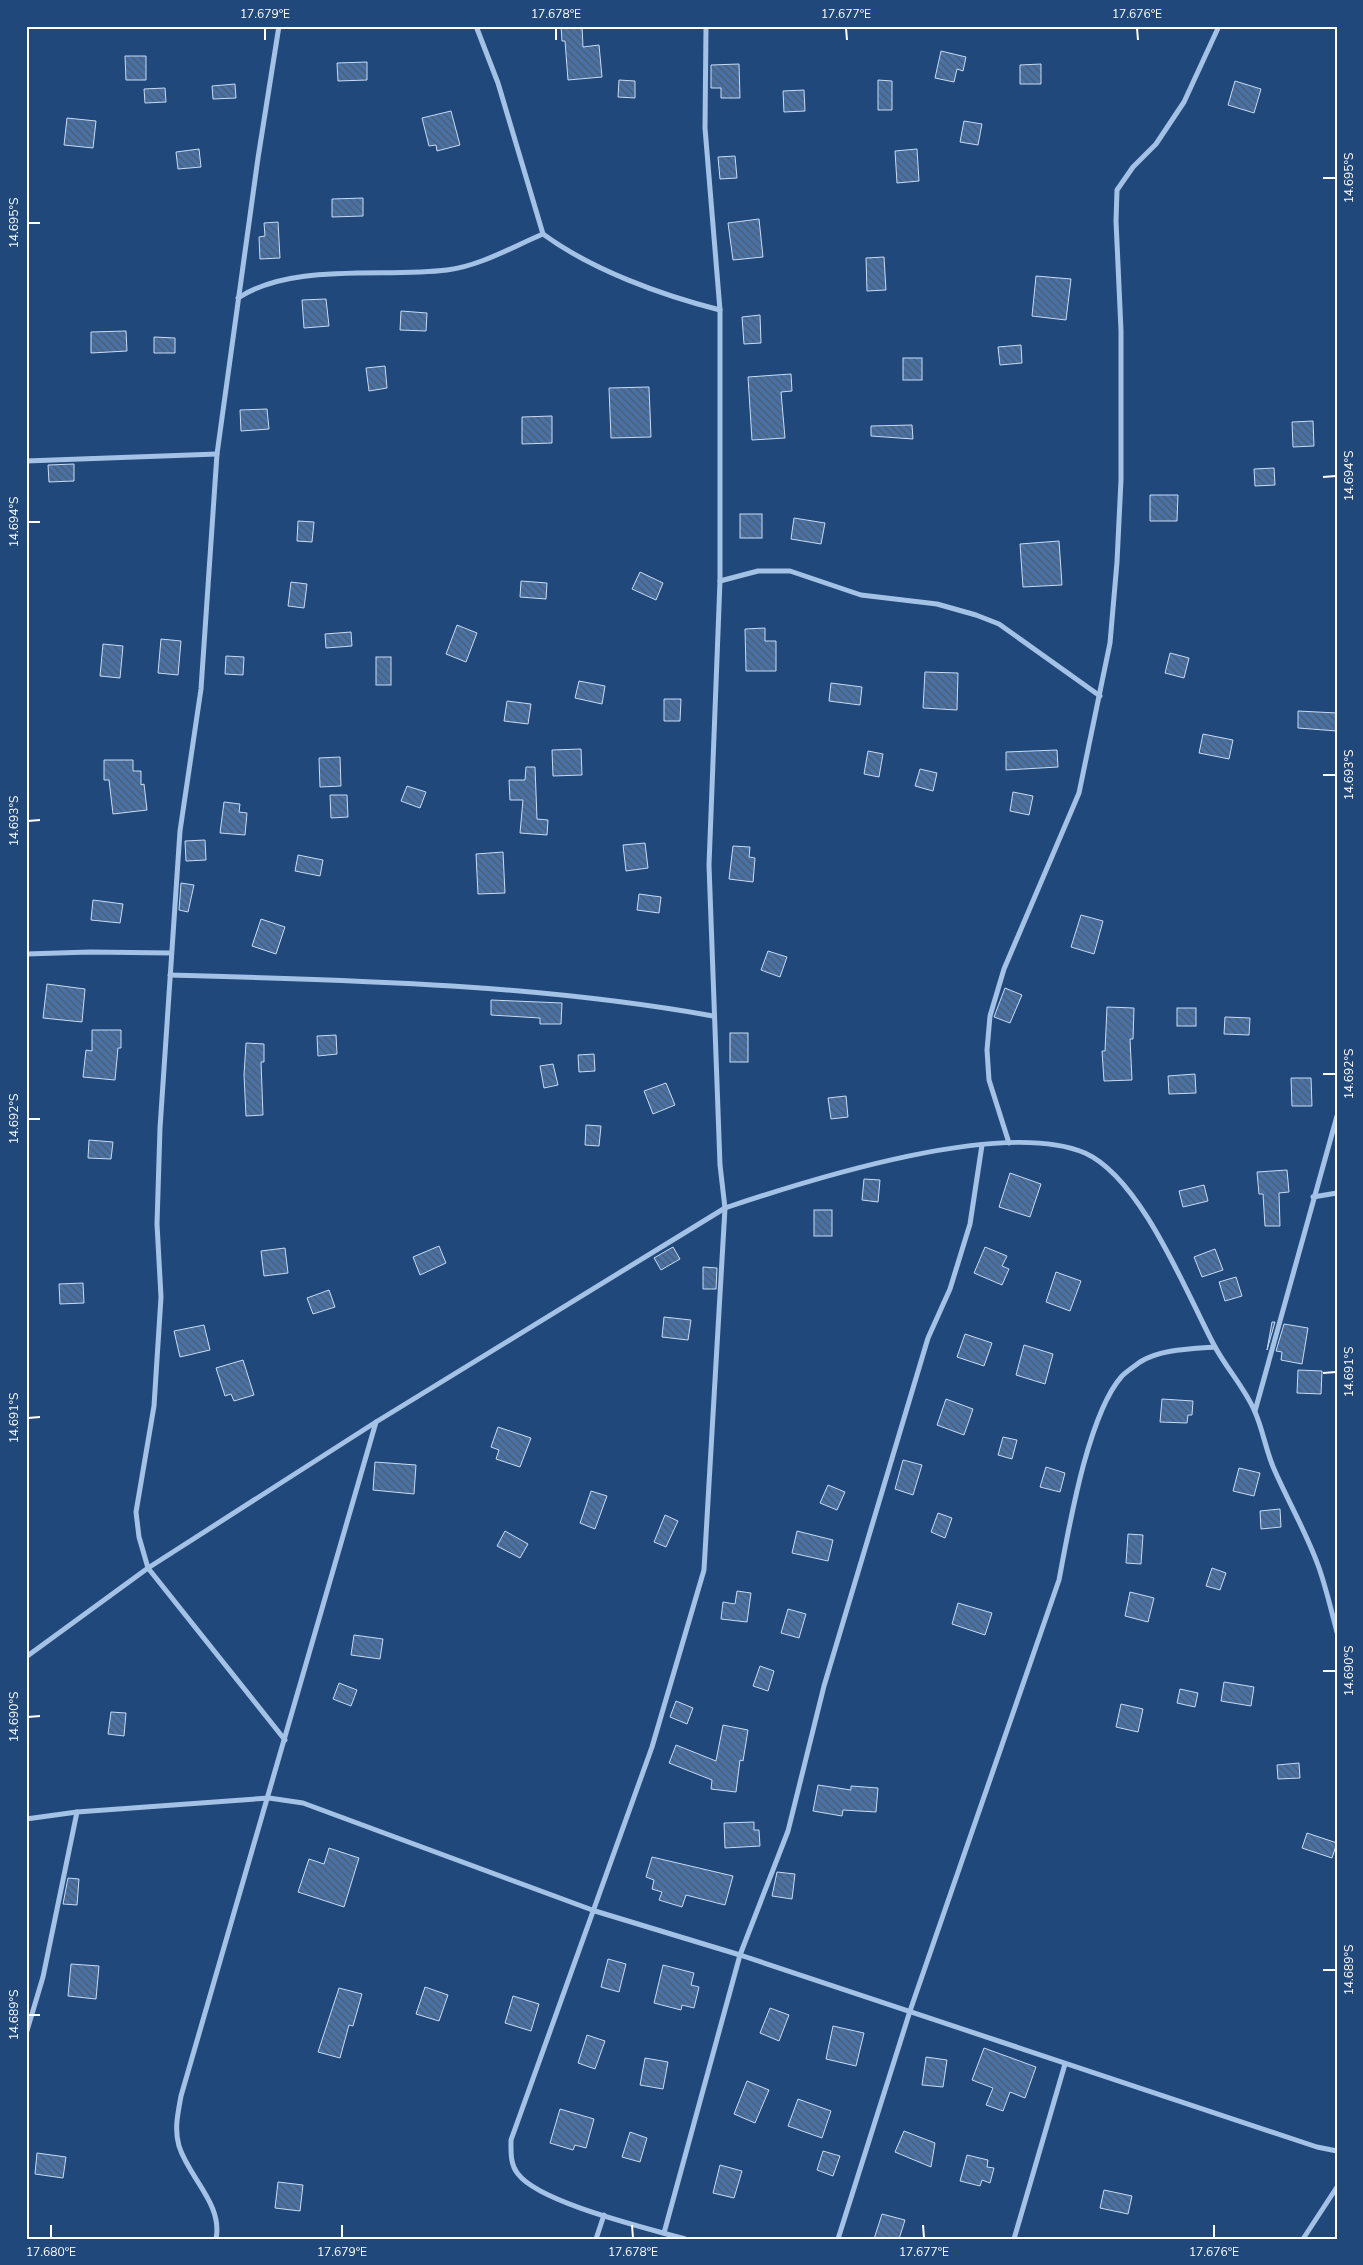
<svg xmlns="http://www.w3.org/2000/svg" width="1363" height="2265" viewBox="0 0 1363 2265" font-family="'Nunito Sans',sans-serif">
  <defs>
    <pattern id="building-back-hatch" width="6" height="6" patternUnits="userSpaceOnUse" patternTransform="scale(1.25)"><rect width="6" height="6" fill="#4a71a4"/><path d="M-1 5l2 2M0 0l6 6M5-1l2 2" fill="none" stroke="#4b5b6f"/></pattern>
  </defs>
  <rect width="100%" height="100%" fill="#21487b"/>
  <g fill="url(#building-back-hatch)" stroke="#c7dbf4">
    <path d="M561,26H582L583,47L599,45L602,77L568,80L565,41H562Z"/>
    <path d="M941,51L966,57L963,71L957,69L954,82L935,78Z"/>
    <path d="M125,56H146V80H126Z"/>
    <path d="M367,62V80L338,81L337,63Z"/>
    <path d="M739,64L740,98H721V88H711V65Z"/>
    <path d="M1041,64V84H1020V65Z"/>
    <path d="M619,80L635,81V98L618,97Z"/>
    <path d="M878,80L892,81V110H878Z"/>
    <path d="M1235,81L1261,89L1254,113L1228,105Z"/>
    <path d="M235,84L236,98L213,99L212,86Z"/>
    <path d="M165,88L166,102L145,103L144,89Z"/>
    <path d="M804,90L805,111L784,112L783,91Z"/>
    <path d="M451,111L460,145L437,151L436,145L429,146L422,118Z"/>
    <path d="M67,118L96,121L93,148L64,145Z"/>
    <path d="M964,121L982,124L978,145L960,142Z"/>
    <path d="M199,149L201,167L178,169L176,152Z"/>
    <path d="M917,149L919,181L897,183L895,151Z"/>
    <path d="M735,156L737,178L720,179L718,157Z"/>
    <path d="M363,198V216L332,217V199Z"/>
    <path d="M759,219L763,257L733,260L728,223Z"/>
    <path d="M278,222L280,258L260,259L259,237L265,236L264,223Z"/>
    <path d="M884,257L886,290L867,291L866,258Z"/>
    <path d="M1036,276L1071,279L1066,320L1032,316Z"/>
    <path d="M326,299L329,326L304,328L302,300Z"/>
    <path d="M401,311L427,313L426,331L400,330Z"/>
    <path d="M760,315L761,343L744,344L742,317Z"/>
    <path d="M126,331L127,351L91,353V332Z"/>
    <path d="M154,337L175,338V353H154Z"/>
    <path d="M1021,345L1022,363L1000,365L998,347Z"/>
    <rect x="903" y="358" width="19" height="22"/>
    <path d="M385,366L387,388L369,391L366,368Z"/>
    <path d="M791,374L792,391L781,392L785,438L752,440L748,377Z"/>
    <path d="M649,387L651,437L611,438L609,388Z"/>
    <path d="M267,409L269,429L241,431L240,410Z"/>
    <path d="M552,416V443L522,444V417Z"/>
    <path d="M1313,421L1314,446L1293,447L1292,422Z"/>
    <path d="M912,425L913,439L871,436V426Z"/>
    <path d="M74,464V481L49,482L48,465Z"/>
    <path d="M1274,468L1275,485L1255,486L1254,469Z"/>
    <path d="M1150,495H1178L1177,521H1150Z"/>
    <rect x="740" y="514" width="22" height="24"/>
    <path d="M794,518L825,523L821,544L791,539Z"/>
    <path d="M298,521L314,522L312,542L297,541Z"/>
    <path d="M1059,541L1062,585L1023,587L1020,544Z"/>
    <path d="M640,572L663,583L656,600L632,589Z"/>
    <path d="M521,581L547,583L546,599L520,597Z"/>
    <path d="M291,582L307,584L304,608L288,606Z"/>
    <path d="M457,625L477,633L466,662L446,654Z"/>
    <path d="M765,628V641H776V671H746L745,629Z"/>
    <path d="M351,632L352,646L326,648L325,634Z"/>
    <path d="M161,639L181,641L178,675L158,673Z"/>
    <path d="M103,644L123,646L120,678L100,676Z"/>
    <path d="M1170,653L1189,658L1184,678L1165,673Z"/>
    <path d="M226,656L244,657L243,675L225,674Z"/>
    <rect x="376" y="657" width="15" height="28"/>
    <path d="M925,672L958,673L957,710L923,708Z"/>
    <path d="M579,681L605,686L602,704L575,698Z"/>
    <path d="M831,683L862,687L860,705L829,701Z"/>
    <path d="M664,699H681L680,721H664Z"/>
    <path d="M507,701L531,704L528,724L504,721Z"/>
    <path d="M1298,711L1337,713V731L1298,728Z"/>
    <path d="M1203,734L1233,740L1229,759L1199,753Z"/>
    <path d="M581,749L582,775L553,776L552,750Z"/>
    <path d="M1057,750L1058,767L1006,770V752Z"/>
    <path d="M868,751L883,754L879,777L864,774Z"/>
    <path d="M340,757L341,786L320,787L319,758Z"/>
    <path d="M104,760H133V771H141V785L144,784L147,810L113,814L109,780H104Z"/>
    <path d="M526,767H535L537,819L548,820L547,835L520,833L523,800H510L509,780H525Z"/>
    <path d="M920,769L937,773L933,791L915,786Z"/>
    <path d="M407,786L426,792L420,808L401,801Z"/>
    <path d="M1013,792L1033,796L1029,815L1010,811Z"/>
    <path d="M330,795H347L348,817L331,818Z"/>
    <path d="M224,802L240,804L239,812L247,813L245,835L220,833Z"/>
    <path d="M205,840L206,860L186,861L185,841Z"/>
    <path d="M645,843L648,868L626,871L623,845Z"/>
    <path d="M733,846L750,847L749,857L755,858L753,882L729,879Z"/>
    <path d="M503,852L505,893L478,894L476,854Z"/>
    <path d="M298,855L323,860L320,876L295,871Z"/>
    <path d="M181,883L194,885L188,912L179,910Z"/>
    <path d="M639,894L661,897L659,913L637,910Z"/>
    <path d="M93,900L123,904L120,923L91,920Z"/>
    <path d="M1081,915L1103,921L1094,954L1071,947Z"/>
    <path d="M261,919L285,927L276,954L252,946Z"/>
    <path d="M768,951L787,957L780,977L761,970Z"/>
    <path d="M47,984L85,989L82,1022L43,1018Z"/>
    <path d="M1005,988L1022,995L1010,1023L994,1017Z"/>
    <path d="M491,1000L562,1003L561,1024H540V1018L491,1015Z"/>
    <path d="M1107,1007L1134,1008L1133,1039H1130L1132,1080L1104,1081L1102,1051H1105Z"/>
    <rect x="1177" y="1008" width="19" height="18"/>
    <path d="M1225,1017L1250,1018L1249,1035L1224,1034Z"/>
    <path d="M92,1030H121V1048H118L115,1080L83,1077L86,1050L92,1051Z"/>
    <rect x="730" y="1033" width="18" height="29"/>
    <path d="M336,1035L337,1054L318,1056L317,1036Z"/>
    <path d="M246,1043L264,1044V1062H261L263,1115L246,1116L244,1075Z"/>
    <path d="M594,1054L595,1071L579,1072L578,1055Z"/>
    <path d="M553,1064L558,1085L544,1088L540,1066Z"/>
    <path d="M1195,1074L1196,1093L1169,1094L1168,1076Z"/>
    <path d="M1291,1078H1311L1312,1106H1292Z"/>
    <path d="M666,1083L675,1105L653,1114L644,1091Z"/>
    <path d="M846,1096L848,1117L831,1119L828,1098Z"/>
    <path d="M586,1125L601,1126L599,1146L585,1145Z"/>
    <path d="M89,1140L113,1142L111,1159L88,1158Z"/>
    <path d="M1287,1170L1289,1192L1279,1193L1280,1226H1265L1263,1194H1259L1257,1172Z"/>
    <path d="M1010,1173L1041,1184L1030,1217L999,1207Z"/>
    <path d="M864,1179L880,1180L878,1202L862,1200Z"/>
    <path d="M1204,1185L1208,1201L1183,1207L1179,1191Z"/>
    <rect x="814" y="1210" width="18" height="26"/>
    <path d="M439,1246L446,1263L420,1275L413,1257Z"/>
    <path d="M673,1247L680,1259L661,1270L654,1258Z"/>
    <path d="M985,1247L1007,1256L1002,1266L1009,1269L1002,1285L974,1273Z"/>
    <path d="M285,1248L288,1273L264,1276L261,1251Z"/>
    <path d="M1215,1249L1223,1270L1202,1277L1194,1257Z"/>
    <path d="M703,1267L717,1268L716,1289H703Z"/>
    <path d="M1056,1272L1081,1281L1070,1311L1046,1302Z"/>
    <path d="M1236,1277L1242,1296L1225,1301L1219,1282Z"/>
    <path d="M83,1283L84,1303L60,1304L59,1284Z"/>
    <path d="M329,1290L335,1307L313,1314L307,1298Z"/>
    <path d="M664,1317L691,1320L688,1340L662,1337Z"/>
    <path d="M1272,1322H1275L1267,1350Z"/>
    <path d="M1284,1324L1308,1328L1302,1364L1281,1360L1282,1352L1276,1351Z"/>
    <path d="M204,1325L210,1350L180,1357L174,1331Z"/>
    <path d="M965,1334L992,1343L984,1366L957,1357Z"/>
    <path d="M1024,1345L1053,1354L1045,1384L1016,1375Z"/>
    <path d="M243,1360L254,1395L234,1401L231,1394L225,1396L216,1368Z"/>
    <path d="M1298,1370L1322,1371L1321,1394L1297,1393Z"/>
    <path d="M946,1399L973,1409L964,1435L937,1425Z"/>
    <path d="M1162,1399L1193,1401L1192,1415H1188L1187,1423L1160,1422Z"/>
    <path d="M498,1427L531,1438L520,1467L496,1459L499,1450L491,1447Z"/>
    <path d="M1003,1437L1017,1440L1012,1459L998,1455Z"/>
    <path d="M903,1460L922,1465L913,1495L895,1489Z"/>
    <path d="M375,1462L416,1465L414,1494L373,1490Z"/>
    <path d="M1046,1467L1065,1473L1060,1492L1040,1487Z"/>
    <path d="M1239,1468L1260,1473L1254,1496L1233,1491Z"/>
    <path d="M828,1485L845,1492L837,1510L820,1503Z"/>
    <path d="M591,1491L607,1496L595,1529L580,1523Z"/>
    <path d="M1280,1509L1281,1527L1261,1529L1260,1511Z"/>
    <path d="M938,1513L952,1518L945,1538L931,1532Z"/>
    <path d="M665,1515L678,1521L666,1547L654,1542Z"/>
    <path d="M505,1531L528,1544L520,1558L497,1546Z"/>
    <path d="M797,1531L833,1540L828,1561L792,1553Z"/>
    <path d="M1128,1534L1143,1535L1141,1564L1126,1563Z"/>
    <path d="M1212,1568L1226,1573L1220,1590L1206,1586Z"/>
    <path d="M737,1591L751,1593L747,1622L721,1619L723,1602L735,1604Z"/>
    <path d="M1130,1592L1154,1598L1148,1622L1125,1616Z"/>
    <path d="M958,1603L992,1613L985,1635L952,1624Z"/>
    <path d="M788,1609L806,1614L799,1638L781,1633Z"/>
    <path d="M354,1635L383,1639L380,1659L351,1655Z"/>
    <path d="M760,1666L774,1671L768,1691L753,1686Z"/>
    <path d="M1224,1682L1254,1687L1251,1706L1221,1701Z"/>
    <path d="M339,1683L357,1690L351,1706L333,1699Z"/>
    <path d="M1180,1689L1198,1693L1195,1707L1177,1703Z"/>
    <path d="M676,1701L693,1708L687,1724L670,1717Z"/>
    <path d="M1121,1704L1143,1709L1138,1732L1116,1727Z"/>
    <path d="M111,1712L126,1713L124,1736L108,1734Z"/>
    <path d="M723,1725L748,1730L743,1761L740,1760L736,1792L711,1789L712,1780L669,1763L676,1745L716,1761Z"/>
    <path d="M1299,1763L1300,1778L1278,1779L1277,1765Z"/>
    <path d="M818,1785L851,1790V1786L878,1788L876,1812L843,1810L842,1816L813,1811Z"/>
    <path d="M754,1822V1830H759L760,1846L725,1848L724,1823Z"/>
    <path d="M1307,1833L1337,1843L1332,1858L1302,1848Z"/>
    <path d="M329,1848L359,1858L344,1907L298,1892L309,1859L324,1864Z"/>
    <path d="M652,1857L733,1876L725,1905L686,1895L682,1907L659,1900L662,1892L652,1889L654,1880L646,1877Z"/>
    <path d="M777,1872L795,1874L792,1899L772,1896Z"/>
    <path d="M68,1878L79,1879L77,1905L63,1904Z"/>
    <path d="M608,1959L626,1964L619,1992L601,1987Z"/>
    <path d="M71,1964L99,1966L96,1999L68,1996Z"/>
    <path d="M663,1965L694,1973L691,1985L699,1987L694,2008L682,2005L681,2010L654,2003Z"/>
    <path d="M425,1987L448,1995L439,2021L416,2014Z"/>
    <path d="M339,1988L362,1994L353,2026L349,2025L340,2058L318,2052Z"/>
    <path d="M513,1996L539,2004L531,2031L505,2023Z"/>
    <path d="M770,2008L789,2015L779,2041L760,2033Z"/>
    <path d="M833,2026L864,2033L856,2066L826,2059Z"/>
    <path d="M587,2035L605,2041L595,2069L578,2063Z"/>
    <path d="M984,2048L1036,2067L1025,2098L1010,2092L1003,2111L986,2105L993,2088L972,2080Z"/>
    <path d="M926,2057L947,2060L943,2087L922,2085Z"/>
    <path d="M645,2058L668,2062L663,2089L640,2085Z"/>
    <path d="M747,2081L769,2090L755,2123L734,2114Z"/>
    <path d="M798,2099L831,2111L822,2138L788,2126Z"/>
    <path d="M560,2109L594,2119L586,2148L575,2145L573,2150L550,2143Z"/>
    <path d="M904,2131L935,2143L931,2167L895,2152Z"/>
    <path d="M630,2132L647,2138L640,2162L622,2157Z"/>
    <path d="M823,2151L840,2156L833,2176L817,2170Z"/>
    <path d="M37,2153L66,2157L63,2178L35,2174Z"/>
    <path d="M967,2155L988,2160L987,2167L994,2168L990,2183L982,2180L980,2186L960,2181Z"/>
    <path d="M720,2165L742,2171L734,2198L713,2193Z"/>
    <path d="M278,2182L303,2185L300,2211L275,2208Z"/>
    <path d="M1104,2190L1132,2196L1128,2214L1100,2208Z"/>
    <path d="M882,2214L905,2220L899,2239H874Z"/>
  </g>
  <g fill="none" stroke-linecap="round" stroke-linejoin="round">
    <g stroke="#a4c1e6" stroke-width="5">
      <path d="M279,26L258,158L217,454L201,689L180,831L160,1128L157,1224L161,1297L154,1406L136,1512L139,1537L148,1568L285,1740"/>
      <path d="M476,26L498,83L543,234C592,270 661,295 720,310"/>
      <path d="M238,298C293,262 384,278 447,270C480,266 512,247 543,234"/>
      <path d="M26,461L217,454"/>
      <path d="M720,581L758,571H790L861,595L937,604L976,615L999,624L1100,696"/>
      <path d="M26,954L90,952L171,953"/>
      <path d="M170,975C352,980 534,984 713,1016"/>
      <path d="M1009,1143L989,1080L987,1050L990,1016L1004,969L1079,793L1110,643L1117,562L1121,480V330L1116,221L1117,190L1133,167L1156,144L1184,102L1219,26"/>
      <path d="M1313,1197L1337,1193"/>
      <path d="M1255,1411L1337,1116"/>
      <path d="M26,1657L148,1568L376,1422L725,1208C808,1180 1003,1118 1085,1153C1141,1178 1186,1292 1214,1345C1226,1368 1245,1388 1255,1412C1263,1430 1266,1451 1274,1469C1288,1501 1306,1532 1318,1565C1326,1587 1331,1610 1337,1632"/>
      <path d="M26,1819L77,1812L269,1798L303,1803L595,1911L740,1955L1317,2147L1337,2151"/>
      <path d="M26,2034L43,1977L77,1812"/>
      <path d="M664,2233L740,1955L788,1831L824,1686L928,1338L950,1289L970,1224L982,1145"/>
      <path d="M216,2239C223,2204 189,2178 179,2146C174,2129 178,2113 181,2096L376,1422"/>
      <path d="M596,2239L604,2215"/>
      <path d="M685,2239C647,2228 540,2203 518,2174C510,2164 511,2152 511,2140L652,1747L704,1570L725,1208L720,1165L709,865L720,581V310L705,128L706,26"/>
      <path d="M838,2239L910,2011L1059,1580C1069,1527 1088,1414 1122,1376C1127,1371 1135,1366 1140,1362C1161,1349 1191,1349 1215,1347"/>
      <path d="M1014,2239L1065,2064"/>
      <path d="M1303,2239L1337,2187"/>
    </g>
  </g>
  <path fill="none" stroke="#fff" stroke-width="2" d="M265,28V40M556,28V40M846,28L847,40M1137,28L1138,40M1323,178H1336M28,223H40M1323,477L1336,476M28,522H40M1323,775H1336M28,821L40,820M1323,1074H1336M28,1119H40M1323,1373L1336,1372M28,1418L40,1417M1323,1671H1336M28,1717L40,1716M1323,1970H1336M28,2015H40M51,2225V2238M342,2225V2238M632,2225L633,2238M923,2225L924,2238M1214,2225V2238"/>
  <rect width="1363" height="2265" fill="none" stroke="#21487b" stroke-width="55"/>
  <rect x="28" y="28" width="1308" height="2210" fill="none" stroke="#fff" stroke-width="2"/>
  <g font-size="12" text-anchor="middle" fill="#fff">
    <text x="265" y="18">17.679°E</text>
    <text x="556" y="18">17.678°E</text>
    <text x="846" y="18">17.677°E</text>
    <text x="1137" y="18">17.676°E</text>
    <text transform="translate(1349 178) rotate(-90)" y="4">14.695°S</text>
    <text transform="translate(14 223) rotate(-90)" y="4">14.695°S</text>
    <text transform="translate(1349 476) rotate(-90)" y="4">14.694°S</text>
    <text transform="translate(14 522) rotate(-90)" y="4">14.694°S</text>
    <text transform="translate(1349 775) rotate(-90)" y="4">14.693°S</text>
    <text transform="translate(14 821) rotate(-90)" y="4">14.693°S</text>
    <text transform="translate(1349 1074) rotate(-90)" y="4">14.692°S</text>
    <text transform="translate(14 1119) rotate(-90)" y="4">14.692°S</text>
    <text transform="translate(1349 1372) rotate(-90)" y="4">14.691°S</text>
    <text transform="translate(14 1418) rotate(-90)" y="4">14.691°S</text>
    <text transform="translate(1349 1671) rotate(-90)" y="4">14.690°S</text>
    <text transform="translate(14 1717) rotate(-90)" y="4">14.690°S</text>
    <text transform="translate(1349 1970) rotate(-90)" y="4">14.689°S</text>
    <text transform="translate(14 2015) rotate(-90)" y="4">14.689°S</text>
    <text x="51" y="2256">17.680°E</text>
    <text x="342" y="2256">17.679°E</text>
    <text x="633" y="2256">17.678°E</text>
    <text x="924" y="2256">17.677°E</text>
    <text x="1214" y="2256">17.676°E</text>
  </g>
</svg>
